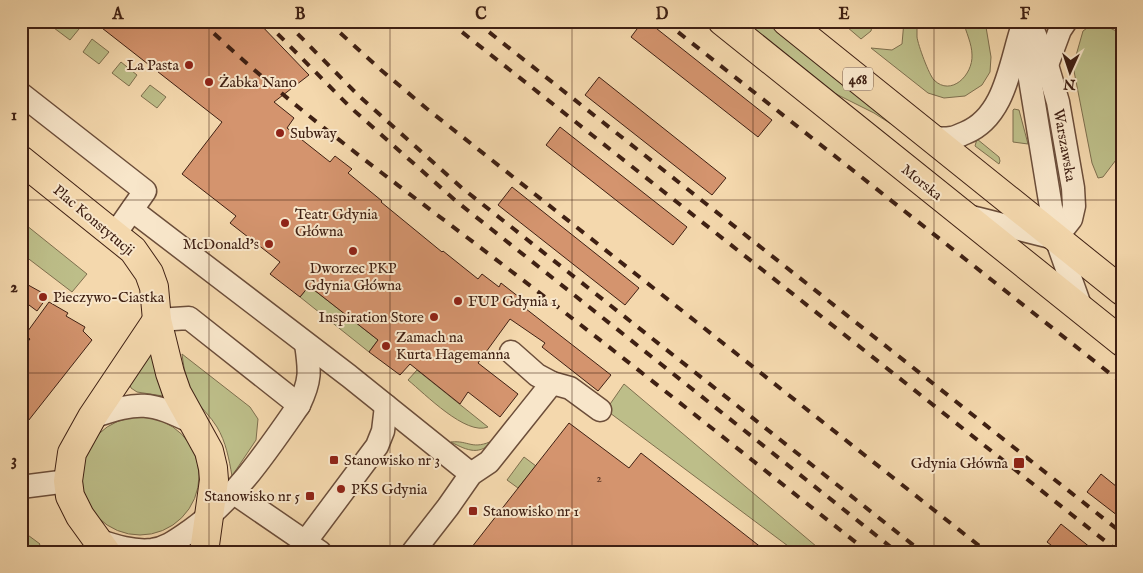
<svg xmlns="http://www.w3.org/2000/svg" width="1143" height="573" viewBox="0 0 1143 573" font-family="'IM FELL English',serif">
  <rect width="100%" height="100%" fill="#f4d8ad"/>
  <filter id="stains"><feTurbulence type="fractalNoise" baseFrequency=".004" numOctaves="4"/><feColorMatrix values="0 0 0 0 .2 0 0 0 0 .09 0 0 0 0 .02 0 0 0 .5 -.17"/></filter>
  <radialGradient id="worn" r=".72"><stop offset=".6" stop-color="#630" stop-opacity="0"/><stop offset="1" stop-color="#630" stop-opacity=".3"/></radialGradient>
  <g fill="#bdbe89" stroke="#7e6f4e">
    <path d="M60,21H70L79,29L70,40L54,28Z"/>
    <path d="M745,21H767L902,131L874,113L828,90Z"/>
    <path d="M840,21H872L873,22L871,31L861,39Z"/>
    <path d="M904,21H917C917,26 917,32 917,37C918,45 929,75 934,80C951,97 973,75 972,55C972,44 966,32 963,21H985L991,57L990,72L982,85L965,96L944,98L928,93L871,48L892,50L902,44Z"/>
    <path d="M1094,23L1102,24L1122,34V152L1103,177L1098,178L1092,163L1073,66L1083,31Z"/>
    <path d="M92,39L109,52L99,64L83,52Z"/>
    <path d="M121,62L137,75L129,86L112,73Z"/>
    <path d="M150,85L166,97L157,108L141,96Z"/>
    <path d="M1014,109L1019,110L1028,144L1013,142V110Z"/>
    <path d="M977,139L999,157L1000,161L999,164L975,146Z"/>
    <path d="M21,221L87,274L72,292L21,253Z"/>
    <path d="M309,286L378,340L369,352L300,297Z"/>
    <path d="M153,350L164,395L163,396L137,392L131,388L130,385Z"/>
    <path d="M182,354L250,407L258,419L256,440L232,476C229,459 226,442 217,427C211,417 202,409 195,399C187,385 184,370 182,354Z"/>
    <path d="M417,370L488,427C466,436 425,394 408,380Z"/>
    <path d="M624,384L823,552H796L606,410Z"/>
    <circle cx="140" cy="476" r="59"/>
    <path d="M494,440C480,456 468,451 451,442C469,440 472,451 494,440Z"/>
    <path d="M524,457L536,466L518,488L507,480Z"/>
    <path d="M21,530L40,544L35,552L21,551Z"/>
  </g>
  <g fill="#d4946e" stroke="#3f2013">
    <path d="M93,21H257L309,75L274,102L294,118L287,128L330,162L335,156L352,169L348,173L382,201L381,202L442,252L443,251L478,279L482,274L499,287L501,283L524,301L521,305L611,375L598,391L542,347L545,343L510,319L478,363L518,394L500,417L468,392L460,404L410,364L400,375L369,352L378,340L309,286L300,297L270,274L280,262L230,223L236,216L182,174L222,122Z"/>
    <path d="M643,21H647L772,120L758,137L631,37Z"/>
    <path d="M599,77L726,178L712,195L585,95Z"/>
    <path d="M560,127L687,227L673,245L546,145Z"/>
    <path d="M512,187L639,288L625,305L498,205Z"/>
    <path d="M21,281L48,296L37,311L21,299Z"/>
    <path d="M49,302L68,313L66,316L85,327L83,331L92,340L21,430V360L28,351L25,345L30,339L25,335Z"/>
    <path d="M569,423L629,468L641,453L767,552H468Z"/>
    <path d="M1101,474L1122,491V519L1087,492Z"/>
    <path d="M1061,524L1096,552H1060L1047,542Z"/>
  </g>
  <g fill="none" stroke-linecap="round" stroke-linejoin="round">
    <defs>
      <g id="minor">
        <path d="M1027,21L1030,79L1056,238L1082,311"/>
        <path d="M1033,30L1047,65L1058,102L1073,188L1074,206L1071,219L1056,238"/>
        <path d="M1047,65L1060,30L1066,21"/>
        <path d="M21,94L145,191L115,234"/>
        <path d="M931,138C937,138 944,139 950,138C955,138 960,135 965,133C1005,117 1010,64 1022,28"/>
        <path d="M132,210L349,376L471,474"/>
        <path d="M967,216L1055,238"/>
        <path d="M157,320L189,318L299,405"/>
        <path d="M511,352L537,375L552,383L570,388L600,410"/>
        <path d="M92,417C140,401 149,401 194,423"/>
        <path d="M21,487L68,481"/>
        <path d="M234,493L320,552"/>
        <path d="M97,540C115,546 133,552 152,550C167,548 178,539 190,531C236,498 267,451 299,405C311,380 310,371 306,344"/>
        <path d="M306,541L377,446L383,431L386,406"/>
        <path d="M413,552L448,507L471,474L489,462L552,383"/>
      </g>
      <g id="major">
        <path d="M722,21L1122,342"/>
        <path d="M786,21L1122,291"/>
        <path d="M21,160L133,250L149,273L154,287L157,320L170,373L177,393L209,451L213,468L214,480L204,552"/>
        <path d="M106,552L80,516L70,496L68,481L72,453L92,417L157,320"/>
      </g>
    </defs>
    <use href="#minor" stroke="#6c4e3a" stroke-width="25"/>
    <use href="#major" stroke="#3f2013" stroke-width="30"/>
    <use href="#minor" stroke="#f8e6ca" stroke-width="22"/>
    <use href="#major" stroke="#f4d8ad" stroke-width="28"/>
    <g stroke="#3f2013" stroke-width="4" stroke-dasharray="9 9" stroke-linecap="butt">
      <path d="M201,21C296,113 406,190 511,271C631,363 749,458 868,552"/>
      <path d="M265,21L350,107L456,201L897,552"/>
      <path d="M285,21L359,96L462,188L922,552"/>
      <path d="M327,21L381,70L426,108L987,552"/>
      <path d="M448,21L1119,552"/>
      <path d="M475,21L1122,533"/>
      <path d="M664,21L1122,383"/>
    </g>
  </g>
  <path fill="none" stroke="#3f2013" stroke-width="1" stroke-opacity="0.55" d="M209,21V552M390,21V552M572,21V552M753,21V552M934,21V552M21,200H1122M21,373H1122"/>
  <g fill="#8f2418" stroke="#f8e6ca" stroke-width="2">
    <circle cx="189" cy="65" r="5"/>
    <circle cx="209" cy="82" r="5"/>
    <circle cx="280" cy="133" r="5"/>
    <circle cx="285" cy="223" r="5"/>
    <circle cx="269" cy="244" r="5"/>
    <circle cx="353" cy="251" r="5"/>
    <circle cx="43" cy="297" r="5"/>
    <circle cx="458" cy="301" r="5"/>
    <circle cx="434" cy="317" r="5"/>
    <circle cx="386" cy="346" r="5"/>
    <rect x="329" y="455" width="10" height="10" rx="2.5"/>
    <rect x="1013" y="457" width="12" height="12" rx="2.5"/>
    <circle cx="341" cy="489" r="5"/>
    <rect x="305" y="491" width="10" height="10" rx="2.5"/>
    <rect x="468" y="506" width="10" height="10" rx="2.5"/>
  </g>
  <g text-anchor="middle" stroke-width="4" stroke-linejoin="round" paint-order="stroke">
    <g font-size="12" fill="#643d2a">
      <text x="599" y="482">2</text>
    </g>
    <rect fill="#f8e6ca" stroke="#765b4a" stroke-width="1" x="843" y="67.5" width="30" height="23" rx="4"/>
    <g font-size="14" font-weight="bold" fill="#3f2013">
      <text x="858" y="84">468</text>
    </g>
    <g font-size="15" fill="#3f2013" stroke="#f8e6ca" text-anchor="start">
      <text x="179" y="70" text-anchor="end">La Pasta</text>
      <text x="219" y="87">Żabka Nano</text>
      <text x="290" y="138">Subway</text>
      <text x="295" y="219">Teatr Gdynia<tspan x="295" dy="17">Główna</tspan></text>
      <text x="259" y="249" text-anchor="end">McDonald's</text>
      <text x="353" y="273" text-anchor="middle">Dworzec PKP<tspan x="353" dy="17">Gdynia Główna</tspan></text>
      <text x="53" y="302">Pieczywo-Ciastka</text>
      <text x="468" y="306">FUP Gdynia 1</text>
      <text x="424" y="322" text-anchor="end">Inspiration Store</text>
      <text x="396" y="342">Zamach na<tspan x="396" dy="17">Kurta Hagemanna</tspan></text>
      <text x="344" y="465">Stanowisko nr 3</text>
      <text x="1008" y="468" text-anchor="end">Gdynia Główna</text>
      <text x="351" y="494">PKS Gdynia</text>
      <text x="300" y="501" text-anchor="end">Stanowisko nr 5</text>
      <text x="483" y="516">Stanowisko nr 1</text>
    </g>
    <g font-size="15" fill="#3f2013" stroke="#f8e6ca">
      <text transform="translate(1065 145) rotate(80)" y="5">Warszawska</text>
      <text transform="translate(922 182) rotate(39)" y="5">Morska</text>
      <text transform="translate(94 220) rotate(40)" y="5">Plac Konstytucji</text>
    </g>
  </g>
  <rect width="1143" height="573" fill="none" stroke="#f4d8ad" stroke-width="55"/>
  <g transform="translate(1070 72) rotate(183)" stroke="#f8e6ca" stroke-width="4" paint-order="stroke">
  <path d="M0-4L9 19L0 12L-9 19Z" fill="#3f2013"/>
  <text y="-8" font-size="14" font-weight="bold" text-anchor="middle" fill="#3f2013">N</text>
  </g>
  <rect x="28" y="28" width="1088" height="518" fill="none" stroke="#3f2013" stroke-width="2"/>
  <g font-size="16" text-anchor="middle" font-weight="bold" fill="#3f2013">
    <text x="118" y="19">A</text>
    <text x="300" y="19">B</text>
    <text x="481" y="19">C</text>
    <text x="662" y="19">D</text>
    <text x="844" y="19">E</text>
    <text x="1025" y="19">F</text>
    <text x="14" y="120">1</text>
    <text x="14" y="292">2</text>
    <text x="14" y="465">3</text>
  </g>
  <rect width="100%" height="100%" filter="url(#stains)"/>
  <rect width="100%" height="100%" fill="url(#worn)"/>
</svg>
